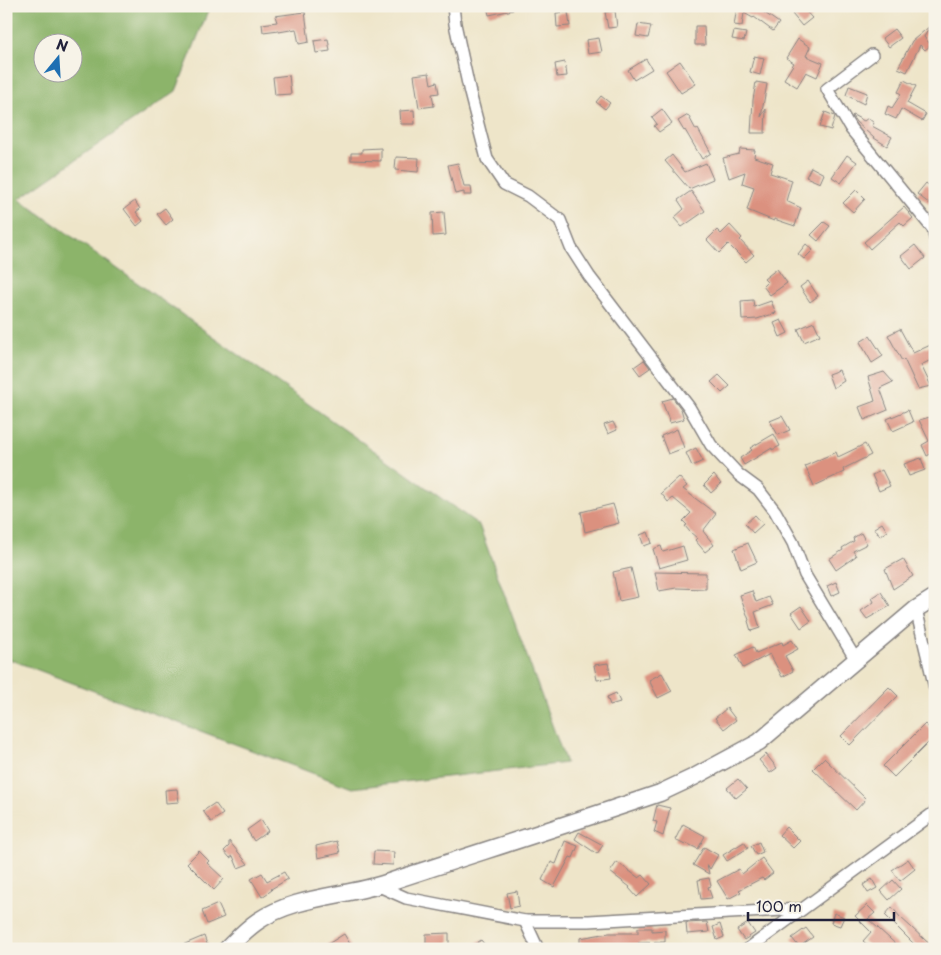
<svg xmlns="http://www.w3.org/2000/svg" width="941" height="955" viewBox="0 0 941 955" font-family="'Playpen Sans',sans-serif">
  <rect width="100%" height="100%" fill="#f7f3e8"/>
  <filter id="ink" filterUnits="userSpaceOnUse"><feTurbulence type="fractalNoise" baseFrequency=".02" numOctaves="2"/><feDisplacementMap in="SourceGraphic" scale="10" xChannelSelector="R" yChannelSelector="G"/><feConvolveMatrix kernelMatrix="1 2 1 2 8 2 1 2 1" color-interpolation-filters="sRGB"/></filter>
  <filter id="wash" filterUnits="userSpaceOnUse"><feTurbulence type="fractalNoise" baseFrequency=".0096" numOctaves="4" result="noise"/><feDisplacementMap in="SourceGraphic" scale="20" xChannelSelector="R" yChannelSelector="G"/><feGaussianBlur stdDeviation="1.12" result="paint"/><feColorMatrix in="noise" values="0 0 0 0 0 0 0 0 0 0 0 0 0 0 0 0 0 1.4 0 .05"/><feComposite in="paint" operator="in"/></filter>
  <g filter="url(#wash)">
    <rect width="100%" height="100%" fill="#eee5c9"/>
    <path fill="#8cb46a" stroke="#576b52" fill-rule="evenodd" d="M6,6H210L176,91L19,199L479,525L566,763L352,788L6,658ZM42,42H72V72H42Z"/>
    <g id="blocks">
      <g fill="#db917f">
        <path d="M487,6H512L513,10L489,15Z"/>
        <path d="M734,6H755L779,23L773,31L754,17L753,18L744,13L742,26L734,25L737,8Z"/>
        <path d="M801,6L812,18L802,26L792,14Z"/>
        <path d="M615,11L617,27L608,28L605,12Z"/>
        <path d="M305,12L309,42L299,44L296,29L279,32V30L263,32L262,24L277,22L275,16Z"/>
        <path d="M568,12L570,26L557,27L556,13Z"/>
        <path d="M638,24L651,26L648,38L636,36Z"/>
        <path d="M695,26H704L705,45H695Z"/>
        <path d="M930,26L924,37L931,45L925,50L920,45L907,72L898,68L912,41Z"/>
        <path d="M894,29L901,38L889,47L882,38Z"/>
        <path d="M734,31L746,33L744,41L732,39Z"/>
        <path d="M599,38L602,52L588,54L586,40Z"/>
        <path d="M328,39L330,51L316,53L314,41Z"/>
        <path d="M798,39L810,47L806,56L823,63L817,77L806,72L797,87L784,79L794,63L786,58Z"/>
        <path d="M754,56L764,58L760,75L750,72Z"/>
        <path d="M646,59L652,69L634,80L628,70Z"/>
        <path d="M680,61L696,84L681,93L666,71Z"/>
        <path d="M565,62L567,76L557,77L555,64Z"/>
        <path d="M429,73L431,84L437,82L439,93L432,94L434,106L419,108L414,75Z"/>
        <path d="M289,75L291,94L275,95L273,77Z"/>
        <path d="M904,80L916,86L907,103L926,114L922,121L901,109L896,119L885,114L888,106L892,108L901,94L898,92Z"/>
        <path d="M756,82L767,84L761,117L766,109L765,133H751L753,100Z"/>
        <path d="M849,86L867,93L864,104L846,95Z"/>
        <path d="M601,96L610,103L605,109L596,102Z"/>
        <path d="M662,109L672,123L659,132L654,126L657,124L652,117Z"/>
        <path d="M414,110L415,124H401L400,111Z"/>
        <path d="M825,112L835,116L831,130L820,127Z"/>
        <path d="M688,115L696,130L698,129L711,153L702,159L685,130L684,131L678,121Z"/>
        <path d="M853,115L864,121L868,118L874,123L872,126L892,137L887,146L874,138L856,122L852,116Z"/>
        <path d="M381,148V161L351,160V153H362V149Z"/>
        <path d="M740,149L755,150L754,157L773,163L770,173L792,180L786,201L801,208L795,226L774,219V221L747,210L754,187L742,183L745,172L729,178L723,158L739,154Z"/>
        <path d="M672,155L685,172L706,163L713,179L689,189L665,161Z"/>
        <path d="M847,155L857,162L841,183L832,177Z"/>
        <path d="M396,157L419,158L418,172L395,170Z"/>
        <path d="M458,163L464,186H471L472,195H464V192L455,194L448,165Z"/>
        <path d="M811,167L824,174L820,183L806,177Z"/>
        <path d="M926,183L935,190V208L917,194Z"/>
        <path d="M856,190L865,199L853,212L843,203Z"/>
        <path d="M691,191L705,211L682,227L674,218L684,209L678,200Z"/>
        <path d="M135,201L140,209L136,212L143,221L137,226L124,209Z"/>
        <path d="M904,207L913,218L904,226L900,222L870,249L864,242Z"/>
        <path d="M165,208L173,219L166,225L157,214Z"/>
        <path d="M444,212L446,235L433,236L432,213Z"/>
        <path d="M824,222L830,226L818,241L811,235Z"/>
        <path d="M730,225L742,238L740,240L754,255L746,262L728,244L719,253L707,240L717,230L721,234Z"/>
        <path d="M806,244L813,250L804,259L798,254Z"/>
        <path d="M915,245L925,258L911,269L901,256Z"/>
        <path d="M777,269L787,283L770,295L763,286L767,282L764,279Z"/>
        <path d="M808,281L818,296L810,302L800,287Z"/>
        <path d="M753,300L754,307L771,301L776,313L757,319L742,320L741,301Z"/>
        <path d="M781,320L788,333L780,337L774,323Z"/>
        <path d="M814,322L820,335L804,342L798,329Z"/>
        <path d="M900,329L913,353L935,343V358L921,365L931,386L918,389L904,359L902,361L888,335Z"/>
        <path d="M870,336L883,356L872,363L860,342Z"/>
        <path d="M644,360L650,368L640,375L634,367Z"/>
        <path d="M839,370L844,381L833,388L828,374Z"/>
        <path d="M884,372L893,382L880,388L888,410L864,420L859,407L875,401L868,377Z"/>
        <path d="M719,375L730,386L722,393L711,382Z"/>
        <path d="M673,398L681,409L684,419L670,423L662,401Z"/>
        <path d="M908,410L913,422L893,431L887,419Z"/>
        <path d="M782,416L790,430L778,435L770,421Z"/>
        <path d="M930,417L935,427V454L934,452L927,456L922,445L929,441L919,420Z"/>
        <path d="M613,422L617,430L608,434L604,425Z"/>
        <path d="M677,429L684,448L668,454L661,436Z"/>
        <path d="M774,434L780,446L772,450V448L744,465L740,458L752,450L750,448Z"/>
        <path d="M865,444L871,455L843,469L844,472L814,486L805,466L836,452L838,457Z"/>
        <path d="M696,448L703,461L692,466L686,453Z"/>
        <path d="M921,458L925,470L909,476L904,464Z"/>
        <path d="M882,470L890,486L879,491L872,475Z"/>
        <path d="M714,475L721,484L711,493L704,485Z"/>
        <path d="M679,477L687,486L683,489L716,514L703,531L714,545L705,552L695,540L697,538L690,532L685,526L687,525L683,521L691,513L673,498L668,502L661,493Z"/>
        <path d="M613,504L619,523L585,532L581,512Z"/>
        <path d="M755,515L763,524L753,533L745,524Z"/>
        <path d="M882,523L887,531L880,536L874,528Z"/>
        <path d="M648,532L652,543L644,546L640,535Z"/>
        <path d="M861,533L867,544L853,551L856,556L836,570L829,559L843,550L842,548L854,541L853,538Z"/>
        <path d="M748,543L757,562L741,569L734,549Z"/>
        <path d="M661,546L663,552L683,546L687,560L659,568L653,549Z"/>
        <path d="M903,559L913,576L893,589L885,569Z"/>
        <path d="M631,568L638,597L619,601L613,572Z"/>
        <path d="M655,572L706,573V589L676,588L659,591Z"/>
        <path d="M836,582L840,592L831,596L827,586Z"/>
        <path d="M752,591L756,602L769,597L773,605L755,612L760,628L751,631L748,621L749,620L740,595Z"/>
        <path d="M881,592L890,606L867,619L861,611L874,602L872,598Z"/>
        <path d="M801,606L811,621L801,628L791,613Z"/>
        <path d="M792,640L798,649L785,656L793,671L782,677L770,654L743,668L736,655L753,647L756,653L782,642L783,645Z"/>
        <path d="M608,663L611,678L597,680L594,665Z"/>
        <path d="M662,673L672,691L658,698L649,680Z"/>
        <path d="M889,687L898,696L850,745L841,736Z"/>
        <path d="M616,693L620,702L610,705L607,697Z"/>
        <path d="M727,708L736,720L724,729L715,718Z"/>
        <path d="M925,724L935,733V736L894,777L883,766Z"/>
        <path d="M766,754L777,768L770,773L759,760Z"/>
        <path d="M824,758L866,799L856,810L813,769Z"/>
        <path d="M738,779L747,789L736,798L727,788Z"/>
        <path d="M177,789L179,802L166,803L165,790Z"/>
        <path d="M215,803L223,814L211,822L203,811Z"/>
        <path d="M657,805L670,808L663,836L654,832L657,822L653,821Z"/>
        <path d="M261,820L268,831L254,841L247,830Z"/>
        <path d="M683,824L705,836L698,849L686,843L685,845L675,840Z"/>
        <path d="M786,827L800,841L793,848L779,835Z"/>
        <path d="M579,832L603,845L597,854L575,839Z"/>
        <path d="M229,841L248,864L238,868L233,856L230,858L224,851L229,846Z"/>
        <path d="M337,841L340,853L318,858L316,846Z"/>
        <path d="M565,841L578,846L573,858L570,857L554,887L542,880L551,862L556,864Z"/>
        <path d="M744,842L748,848L727,861L723,855Z"/>
        <path d="M759,842L763,852L756,855L751,846Z"/>
        <path d="M704,847L718,855L710,869L707,864L709,874L693,865Z"/>
        <path d="M199,851L209,861L207,863L224,879L214,890L187,863Z"/>
        <path d="M374,851L394,852L393,865L373,864Z"/>
        <path d="M762,858L773,873L764,880L762,878L739,890L741,892L728,899L717,881L739,869L742,874Z"/>
        <path d="M908,859L915,869L900,881L892,870Z"/>
        <path d="M617,862L639,878L643,875L651,884L637,897L629,888L630,887L610,872Z"/>
        <path d="M284,872L288,879L271,889L272,890L262,897L251,879L262,873L267,881Z"/>
        <path d="M709,878L711,886L708,887L712,898L701,899L698,880Z"/>
        <path d="M872,879L877,888L868,893L863,885Z"/>
        <path d="M893,880L901,889L889,900L881,891Z"/>
        <path d="M517,891L519,906L510,908L507,893Z"/>
        <path d="M218,904L224,917L207,924L202,911Z"/>
        <path d="M867,905L875,913L868,919L901,949H872L863,941L871,932L855,916Z"/>
        <path d="M892,907L900,917L935,949H919L885,915Z"/>
        <path d="M834,913L844,917L840,926L831,923Z"/>
        <path d="M707,922L709,932L687,934L686,923Z"/>
        <path d="M748,923L755,933L744,940L737,930Z"/>
        <path d="M720,924L724,937L717,940L713,927Z"/>
        <path d="M638,928H652V931L665,930V942L638,943V948H623L622,945L603,949H580V938L609,933H638Z"/>
        <path d="M806,928L813,937L799,947L792,938Z"/>
        <path d="M449,933V948H426V934Z"/>
        <path d="M344,934L353,949H320Z"/>
        <path d="M204,936L208,947L203,949H173Z"/>
        <path d="M481,940L488,949H469Z"/>
      </g>
    </g>
  </g>
  <g filter="url(#ink)">
    <use href="#blocks" fill-opacity="0" stroke="#888482" stroke-width="1"/>
    <g fill="none" stroke-linecap="round" stroke-linejoin="round">
      <defs>
        <g id="street">
          <path d="M453,6L455,24L470,93L487,159L504,184L528,196L560,220L571,248L589,276L689,407L711,445L739,475L758,489L775,511L793,543L805,575L856,660"/>
          <path d="M872,55L827,89L851,129L933,229L935,238"/>
          <path d="M916,609L935,688"/>
          <path d="M379,886L406,898L525,921H589L802,909"/>
          <path d="M525,921L538,949"/>
          <path d="M748,949L935,812"/>
        </g>
        <path id="secondary" d="M227,949C237,939 246,929 258,921C295,896 344,897 386,883C477,853 569,824 660,793L694,777L759,742L916,609L935,597"/>
      </defs>
      <use href="#street" stroke="#888482" stroke-width="14"/>
      <use href="#secondary" stroke="#888482" stroke-width="19"/>
      <use href="#street" stroke="#fff" stroke-width="11"/>
      <use href="#secondary" stroke="#fff" stroke-width="16"/>
    </g>
  </g>
  <rect width="941" height="955" fill="none" stroke="#f7f3e8" stroke-width="25"/>
  <g transform="translate(58 58) rotate(18)"><circle r="24" fill="#f7f3e8" stroke="#a29fa3"/>
  <path d="M0-4L9 19L0 12L-9 19Z" fill="#1f6fb2"/>
  <text y="-8" font-size="14" font-weight="bold" text-anchor="middle" fill="#22223b">N</text>
  </g>
  <path d="M748 912v8h146v-8" fill="none" stroke="#22223b" stroke-width="2.5"/>
  <text x="756" y="912" font-size="15" fill="#22223b" stroke="#f7f3e8" stroke-width="4" paint-order="stroke">100 m</text>
</svg>
